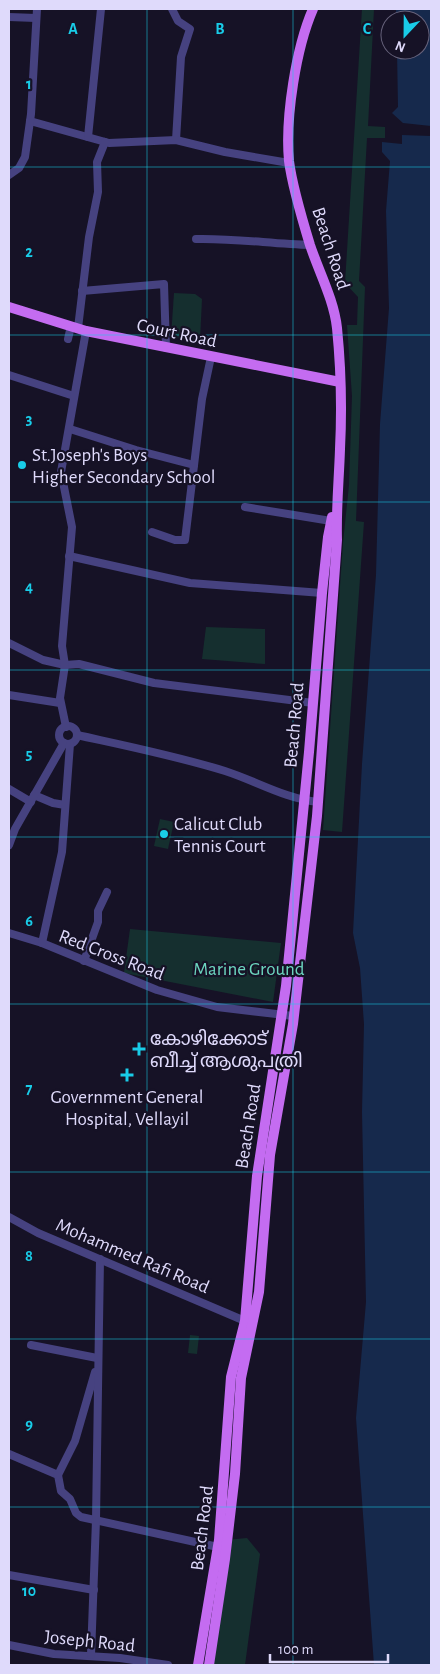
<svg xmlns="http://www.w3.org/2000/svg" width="440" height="1674" viewBox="0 0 440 1674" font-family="'Alegreya Sans','Noto Sans Malayalam',sans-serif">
  <rect width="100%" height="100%" fill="#161226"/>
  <g fill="#152f2f">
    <path d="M362,9H374L368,126L385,127V138H367L359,281L365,287L356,521L364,522L342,832L323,830L343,543L349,485L352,396L347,325H357L358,297L345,283Z"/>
    <path d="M174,293L195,294L202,299L200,340L171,337Z"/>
    <path d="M206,627L265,629V664L202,659Z"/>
    <path d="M160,819L174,822L168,849L154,846Z"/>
    <path d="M130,929L281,943L273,1002L124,973Z"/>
    <path d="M190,1335L199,1336L197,1354L188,1353Z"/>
    <path d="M247,1538L260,1554L245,1665H212L226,1540Z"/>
  </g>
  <g fill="#16294c">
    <path d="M396,9H431V126L403,123L392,113L398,107L397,50H420V20H396Z"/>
    <path d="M402,135L431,136V1665H374L356,1418L366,1302L362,1112L364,1024L360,968L353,933L362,764L376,575L380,424L389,308L386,211L390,161L382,152V142L402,144Z"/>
  </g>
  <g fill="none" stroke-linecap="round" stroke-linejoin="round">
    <g stroke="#464280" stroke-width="8">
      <path d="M172,9L178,21L190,29L181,57L176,140"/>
      <path d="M9,17L36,18"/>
      <path d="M30,121L109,143L176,140L225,152L289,163"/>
      <path d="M88,137L101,9"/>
      <path d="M9,175L19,168L25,157L31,114L37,9"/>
      <path d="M196,239C235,238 272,244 310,245"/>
      <path d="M82,291L164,284L166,348"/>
      <path d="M78,328L89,237L98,192L97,162L105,142"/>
      <path d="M68,339L71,326"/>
      <path d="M9,375L74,396"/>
      <path d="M70,429L136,450L194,465"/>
      <path d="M245,507L331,521"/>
      <path d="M152,532L175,540H185L202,399L211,357"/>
      <path d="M69,556L190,583L322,593"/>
      <path d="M9,643L43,660L65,665L79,664L154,683L313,703"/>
      <path d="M9,695L60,703"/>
      <circle cx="68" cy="735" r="9"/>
      <path d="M66,727L60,698L65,665L62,646L72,527L61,472L86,331"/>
      <path d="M77,735C127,746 177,756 225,771C256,781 286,799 318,802"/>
      <path d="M9,789L31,802"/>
      <path d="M34,795L53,803L65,805"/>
      <path d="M9,845L15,829L64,743"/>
      <path d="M9,933L42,943L157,990L217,1007L293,1016"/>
      <path d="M42,943L62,852L70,744"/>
      <path d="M84,961L98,922V911L107,892"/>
      <path d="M9,1217L38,1233L245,1321"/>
      <path d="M31,1345L97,1358"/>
      <path d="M9,1454L58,1475L61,1491L70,1499L76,1513L81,1517L218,1547"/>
      <path d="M58,1475L75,1441L95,1372"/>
      <path d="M9,1575L94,1590"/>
      <path d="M9,1645L54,1654L120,1658L168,1665"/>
      <path d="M91,1655L96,1520L100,1259"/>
    </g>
    <g stroke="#c46cf1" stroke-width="10">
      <path d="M9,307L86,331L340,382"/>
      <path d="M198,1665L219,1540L231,1377L245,1321L257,1176L286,986L309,752L322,593L328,537L332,517"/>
      <path d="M209,1665L225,1559L235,1474L241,1378L259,1292L270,1155L293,1024L317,816L337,540C336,509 339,480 340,449C342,409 341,368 337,328C334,300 319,272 310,245C303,222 292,185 289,161C285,118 296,48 313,9"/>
    </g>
  </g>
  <path fill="none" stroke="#19cce8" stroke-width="1" stroke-opacity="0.55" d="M147,9V1665M293,9V1665M9,167H431M9,335H431M9,502H431M9,670H431M9,837H431M9,1004H431M9,1172H431M9,1339H431M9,1507H431"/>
  <g fill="#19cce8" stroke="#161226" stroke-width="2">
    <circle cx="22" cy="465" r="5"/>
    <circle cx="164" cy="834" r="5"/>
    <path d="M136.5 1041.5h5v5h5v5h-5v5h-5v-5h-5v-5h5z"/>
    <path d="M124.5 1067.5h5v5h5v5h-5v5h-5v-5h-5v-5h5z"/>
  </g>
  <g text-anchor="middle" stroke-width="4.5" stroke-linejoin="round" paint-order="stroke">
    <g font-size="19" fill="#dfdafb" stroke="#161226">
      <text transform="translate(332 248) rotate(72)" y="7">Beach Road</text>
      <text transform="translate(177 332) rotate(12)" y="7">Court Road</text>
      <text transform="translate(293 725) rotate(-85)" y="7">Beach Road</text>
      <text transform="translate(112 954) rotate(21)" y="7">Red Cross Road</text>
      <text transform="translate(247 1126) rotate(-81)" y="7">Beach Road</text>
      <text transform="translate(133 1255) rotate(23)" y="7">Mohammed Rafi Road</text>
      <text transform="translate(201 1528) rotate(-83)" y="7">Beach Road</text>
      <text transform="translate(90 1640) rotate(6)" y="7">Joseph Road</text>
    </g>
    <g font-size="19" fill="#dfdafb" stroke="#161226" text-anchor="start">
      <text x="32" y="461">St.Joseph's Boys<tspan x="32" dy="22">Higher Secondary School</tspan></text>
      <text x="174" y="830">Calicut Club<tspan x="174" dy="22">Tennis Court</tspan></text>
      <text x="150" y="1045">കോഴിക്കോട്<tspan x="150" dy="22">ബീച്ച് ആശുപത്രി</tspan></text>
      <text x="127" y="1103" text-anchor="middle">Government General<tspan x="127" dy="22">Hospital, Vellayil</tspan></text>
    </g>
    <g font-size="19" fill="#6cd5bf" stroke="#161226">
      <text x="249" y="975">Marine Ground</text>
    </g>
  </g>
  <g font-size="16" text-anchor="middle" font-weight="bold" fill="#19cce8" stroke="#161226" stroke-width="4.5" stroke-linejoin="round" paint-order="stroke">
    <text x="73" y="34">A</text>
    <text x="220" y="34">B</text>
    <text x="367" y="34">C</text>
    <text x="29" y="89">1</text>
    <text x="29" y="257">2</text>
    <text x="29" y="424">3</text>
    <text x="29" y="592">4</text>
    <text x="29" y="759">5</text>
    <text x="29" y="926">6</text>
    <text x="29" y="1094">7</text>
    <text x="29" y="1261">8</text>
    <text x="29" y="1429">9</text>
    <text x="29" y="1596">10</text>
  </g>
  <rect width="440" height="1674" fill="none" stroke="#dfdafb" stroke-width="20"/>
  <g transform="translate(405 35) rotate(202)"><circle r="24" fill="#161226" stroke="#66627b"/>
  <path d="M0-4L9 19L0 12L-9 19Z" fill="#19cce8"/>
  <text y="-8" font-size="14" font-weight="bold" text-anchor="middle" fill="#dfdafb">N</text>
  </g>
  <path d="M270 1654v8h118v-8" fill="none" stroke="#dfdafb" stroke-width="2.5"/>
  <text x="278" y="1654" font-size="15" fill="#dfdafb" stroke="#161226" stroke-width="4" paint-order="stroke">100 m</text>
</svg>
